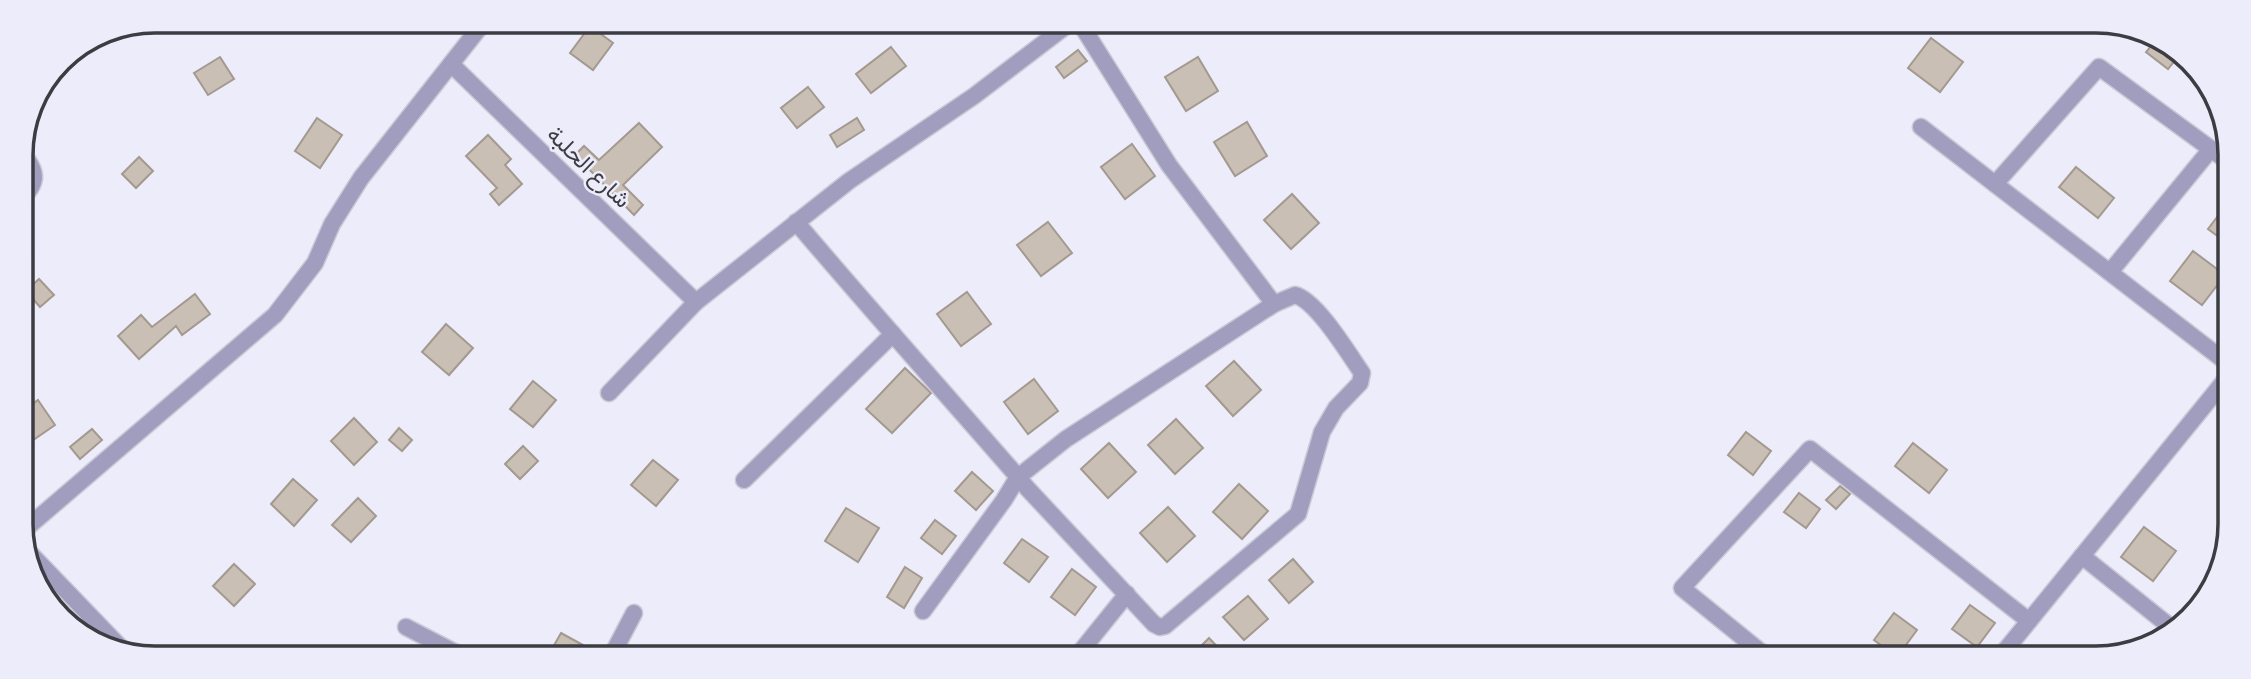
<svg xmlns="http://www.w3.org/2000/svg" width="2251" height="679" viewBox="0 0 2251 679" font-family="Manrope,Vazirmatn,sans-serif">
  <rect width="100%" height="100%" fill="#edecfa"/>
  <g fill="#c9bfb4" stroke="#a3998f" stroke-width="2">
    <path d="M590,26L613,43L593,70L570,53Z"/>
    <path d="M1931,38L1963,62L1940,92L1908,68Z"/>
    <path d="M2156,40L2180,54L2168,69L2146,52Z"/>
    <path d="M891,47L906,66L871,93L856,74Z"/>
    <path d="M1078,50L1087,61L1064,78L1056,67Z"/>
    <path d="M220,57L234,79L208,95L194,73Z"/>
    <path d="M1198,57L1218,91L1186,111L1165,77Z"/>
    <path d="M808,87L824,107L797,128L781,108Z"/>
    <path d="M317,118L342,135L320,168L295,151Z"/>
    <path d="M857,118L864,130L837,147L830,135Z"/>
    <path d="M1247,122L1267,156L1235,176L1214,142Z"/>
    <path d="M639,123L662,147L623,185L643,205L634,215L575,155L584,146L599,160Z"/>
    <path d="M488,135L511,159L505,165L522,184L499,205L490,194L497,188L466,156Z"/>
    <path d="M1132,144L1155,176L1125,199L1101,167Z"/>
    <path d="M139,157L153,171L136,188L122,174Z"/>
    <path d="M2076,167L2114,198L2098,218L2059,187Z"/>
    <path d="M1292,194L1319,223L1291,249L1264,220Z"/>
    <path d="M2227,204V243L2208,229Z"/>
    <path d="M1048,222L1072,253L1041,276L1017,245Z"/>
    <path d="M2193,251L2225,275L2202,305L2170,281Z"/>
    <path d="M39,279L54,295L40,307L26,291Z"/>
    <path d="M967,292L991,324L961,346L937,314Z"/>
    <path d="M195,294L210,314L182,335L176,326L139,359L118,336L141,315L152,327Z"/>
    <path d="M446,324L473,348L449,375L422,352Z"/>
    <path d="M1234,361L1261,390L1233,416L1206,386Z"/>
    <path d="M905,368L931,393L892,433L866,409Z"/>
    <path d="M1034,379L1058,411L1028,434L1004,402Z"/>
    <path d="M533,381L556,400L533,427L510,409Z"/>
    <path d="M38,400L55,425L23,447V411Z"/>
    <path d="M354,418L377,442L354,465L331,441Z"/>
    <path d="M1176,419L1203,448L1175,474L1148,445Z"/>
    <path d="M399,428L412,440L402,451L389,440Z"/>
    <path d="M92,429L102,440L80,459L70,447Z"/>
    <path d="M1746,432L1771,451L1753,475L1728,455Z"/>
    <path d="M1109,443L1136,472L1108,498L1081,469Z"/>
    <path d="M1913,443L1947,470L1929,493L1895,466Z"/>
    <path d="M523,446L538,461L520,479L505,464Z"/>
    <path d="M653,460L678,480L656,506L631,485Z"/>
    <path d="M972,472L993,491L976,510L955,491Z"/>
    <path d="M293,479L317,500L294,526L271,504Z"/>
    <path d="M1239,484L1268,511L1242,539L1213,512Z"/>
    <path d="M1840,486L1850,494L1836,509L1826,500Z"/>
    <path d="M1799,493L1820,509L1806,528L1784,512Z"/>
    <path d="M358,498L376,516L351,542L332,525Z"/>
    <path d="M1168,507L1195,536L1167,562L1140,533Z"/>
    <path d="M846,508L879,528L858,562L825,541Z"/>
    <path d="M935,520L956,536L942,554L921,538Z"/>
    <path d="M2144,527L2176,551L2153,581L2121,557Z"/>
    <path d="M1022,539L1048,557L1029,582L1004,563Z"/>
    <path d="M1293,559L1313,582L1289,603L1269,580Z"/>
    <path d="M234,564L255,584L234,606L213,586Z"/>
    <path d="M905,567L922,578L904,608L887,597Z"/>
    <path d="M1072,569L1096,587L1075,615L1051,597Z"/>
    <path d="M1248,596L1268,619L1244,640L1223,617Z"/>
    <path d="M1970,605L1995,623L1977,647L1952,629Z"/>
    <path d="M1894,613L1917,630L1897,657L1874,640Z"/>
    <path d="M561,633L601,655L549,654Z"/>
    <path d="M1209,638L1226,656H1191Z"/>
  </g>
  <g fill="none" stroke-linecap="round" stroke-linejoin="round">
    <defs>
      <g id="street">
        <path d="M1080,23L1169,165L1274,304"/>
        <path d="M451,64L696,302"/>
        <path d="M1921,127L2226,362"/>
        <path d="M21,151C35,170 41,180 22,198"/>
        <path d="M1995,184L2099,67L2211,149"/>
        <path d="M796,222C869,308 944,392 1018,477L1027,488L1154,624L1160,627L1165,626L1298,514L1322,432L1336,408L1360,383L1362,373C1348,353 1317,301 1295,295L1274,304L1066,439L1018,477L1004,500L923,611"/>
        <path d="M2110,272L2211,149L2227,161"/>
        <path d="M609,393L696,302L849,181L974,96L1070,23"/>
        <path d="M744,480L893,334"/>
        <path d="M23,531L275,315L315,263L332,224L361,178L484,22"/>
        <path d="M24,547L127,654"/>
        <path d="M2082,556L2173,629"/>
        <path d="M406,627L458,654"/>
        <path d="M612,655L634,613"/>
        <path d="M1077,656L1127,594"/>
        <path d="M1767,657L1682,588L1810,449L2029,621"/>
        <path d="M1999,658L2226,379"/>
      </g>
    </defs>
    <use href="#street" stroke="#cac9d5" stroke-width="19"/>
    <use href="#street" stroke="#a19dbf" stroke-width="16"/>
  </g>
  <g text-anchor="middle" stroke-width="5" stroke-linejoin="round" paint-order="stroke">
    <g font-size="23" fill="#3d3c42" stroke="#edecfa">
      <text transform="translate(589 167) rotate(44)" y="8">شارع الحلبة</text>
    </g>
  </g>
  <path d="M0 0H2251V679H0ZM155 33H2096A122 122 0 0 1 2218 155V524A122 122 0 0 1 2096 646H155A122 122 0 0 1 33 524V155A122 122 0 0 1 155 33Z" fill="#edecfa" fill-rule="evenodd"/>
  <path fill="none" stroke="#3d3c42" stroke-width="3.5" d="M155 33H2096A122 122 0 0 1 2218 155V524A122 122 0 0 1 2096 646H155A122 122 0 0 1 33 524V155A122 122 0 0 1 155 33Z"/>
</svg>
